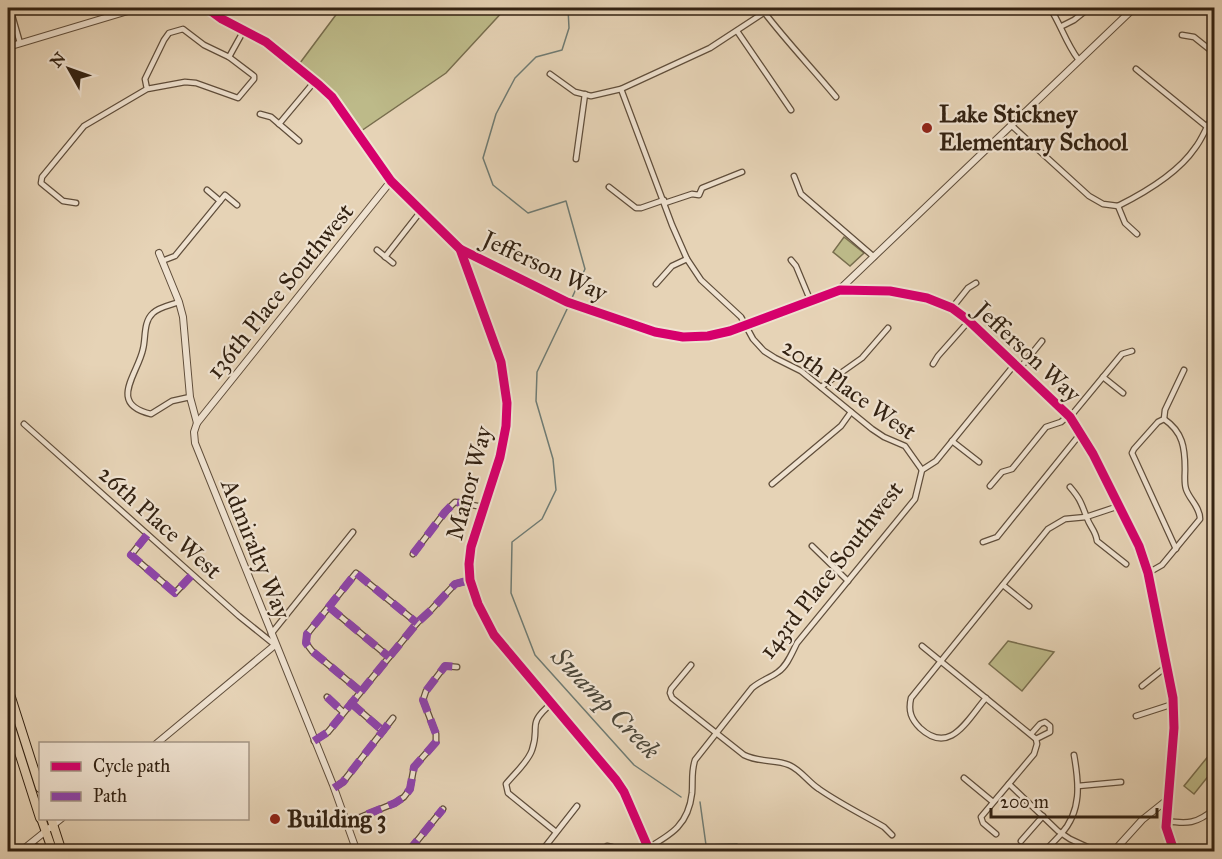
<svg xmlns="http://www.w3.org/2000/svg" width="1222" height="859" viewBox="0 0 1222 859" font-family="'IM FELL Great Primer',serif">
  <rect width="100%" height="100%" fill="#e6d3b6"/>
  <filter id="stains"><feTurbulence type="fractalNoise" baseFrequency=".00333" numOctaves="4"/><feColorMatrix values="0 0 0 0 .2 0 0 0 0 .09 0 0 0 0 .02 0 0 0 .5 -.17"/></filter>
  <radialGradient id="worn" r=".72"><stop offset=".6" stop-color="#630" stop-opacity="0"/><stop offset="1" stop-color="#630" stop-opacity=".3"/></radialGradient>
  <g fill="#bdba89" stroke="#786e4e" stroke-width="1.5">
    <path d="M341,8H506L446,73L361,131L333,91L300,63Z"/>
    <path d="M844,237L864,253L850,266L833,252Z"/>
    <path d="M1008,641L1054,652L1022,691L989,664Z"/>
    <path d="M1214,749V769L1194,794L1184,786Z"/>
  </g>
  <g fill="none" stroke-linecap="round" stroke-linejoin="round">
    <g stroke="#6f7b73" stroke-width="1.5">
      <path d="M568,8L569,28L562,50L536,57L515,78L496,114L483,158L493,185L528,213L566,201L585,269L571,300"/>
      <path d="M569,305L537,372L536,401L553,459L556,490L542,519L512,542L511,593L535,655L634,765L681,797"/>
      <path d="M700,802L706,845L737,844L747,852"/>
    </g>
    <defs>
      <g id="minor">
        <path d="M10,8L20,43"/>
        <path d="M1050,8C1061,25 1066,43 1078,59"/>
        <path d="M764,12C787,42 812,68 836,97"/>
        <path d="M1062,26L1074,20L1089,8"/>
        <path d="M737,31L791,110"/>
        <path d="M1182,35L1194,37L1214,53"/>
        <path d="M229,57L244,30"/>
        <path d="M1136,69L1206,126"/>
        <path d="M550,74L575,92L591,96L621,89L710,48L771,8"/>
        <path d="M621,89L672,225L687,259L701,280L741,317L753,339L764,351L775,358L801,371L872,429L884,437L905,446L922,470"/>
        <path d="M260,114L271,117L299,141"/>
        <path d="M279,124L315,81"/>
        <path d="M1011,125L1089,196L1103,204L1118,206"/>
        <path d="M576,159L585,94"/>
        <path d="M794,176L801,194L874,257"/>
        <path d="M609,187L636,208H641L664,200"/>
        <path d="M207,190L220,201"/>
        <path d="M76,203L63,201L41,183L42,177L84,126L147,89L185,82L196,83L238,98L254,79V76L229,57L204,45L183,29L169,33L164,40L145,79L147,89"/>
        <path d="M665,203L692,194L699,195L702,188L742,172"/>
        <path d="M1118,206C1144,193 1178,173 1195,148C1203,138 1206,126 1214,116"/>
        <path d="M1118,206L1125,223L1137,234"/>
        <path d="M377,250L393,263"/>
        <path d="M385,257L421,211"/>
        <path d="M791,260L796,266L811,302"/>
        <path d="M162,261L175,256L225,195L237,205"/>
        <path d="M656,284L672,266L687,259"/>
        <path d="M179,302C171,305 159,307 153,313C143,322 146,338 143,349C138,374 107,404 151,414L172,401L190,397"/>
        <path d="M952,308L968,288L976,283"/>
        <path d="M933,364L938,356L969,321"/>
        <path d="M1020,368L1042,341"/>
        <path d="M1103,377L1123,393"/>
        <path d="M821,387L862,358L888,328"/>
        <path d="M1070,417L1122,354L1132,351"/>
        <path d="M24,424L239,616L275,645"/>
        <path d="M952,441L979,462"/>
        <path d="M772,484L841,426L851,412"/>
        <path d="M990,486L1002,472L1012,469L1046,427L1061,422L1069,415"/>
        <path d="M1070,487C1081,500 1081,503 1087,518C1090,527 1096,531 1097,541L1126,564"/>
        <path d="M147,535L131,555L175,593L192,575"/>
        <path d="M983,542L997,537L1081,433"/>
        <path d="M812,546L848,581"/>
        <path d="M1176,549L1132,453L1134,449L1158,422L1164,419L1165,410L1184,370"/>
        <path d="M413,554L445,512L455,502L483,507"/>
        <path d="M1148,573L1162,565L1200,519C1200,507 1189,499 1186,489C1184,483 1185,475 1185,469C1185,448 1183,432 1164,419"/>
        <path d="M1003,585L1029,606"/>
        <path d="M329,607L389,657"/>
        <path d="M271,634L353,532"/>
        <path d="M922,646L1036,739L1037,744L1034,754L981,817L983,823L996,834"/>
        <path d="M691,665L671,689L670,693L672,698L744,755C760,763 776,759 789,765C801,770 808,782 819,789C839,803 863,815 884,827L892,835"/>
        <path d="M1142,686L1167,666"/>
        <path d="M360,691L312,651L306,643L307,634L356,573L417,623"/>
        <path d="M327,697L343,712"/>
        <path d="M986,698C967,720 950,756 920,728C911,719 908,711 911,698L1048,529L1065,519L1086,517L1119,506"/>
        <path d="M351,703L383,731"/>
        <path d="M552,703C525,726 541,725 532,750C528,762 514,774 506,784L508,793L556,832"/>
        <path d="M1136,716L1173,704"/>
        <path d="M1031,734L1040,724L1045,722L1050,726V732L1036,739"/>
        <path d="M314,741L328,732L417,623L431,610L455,584L470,580"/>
        <path d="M964,778L993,802"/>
        <path d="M1009,784L1058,831L1070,839L1098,852"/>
        <path d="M1078,786L1121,782"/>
        <path d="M334,788L343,782L393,718"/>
        <path d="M1166,821C1187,824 1197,824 1214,809"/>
        <path d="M346,823L395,803L404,797L410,789L414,767L436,742V734L423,700L426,691L445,666L457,667"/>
        <path d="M1021,841L1043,816"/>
        <path d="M497,851L498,852"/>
        <path d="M408,852L443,809"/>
        <path d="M541,852L577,806"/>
        <path d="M601,852L607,846L612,847L618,852"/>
        <path d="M641,852C668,836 688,828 692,793C693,781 691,772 695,760L752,688C760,681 770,678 778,672C787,666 792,653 797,643L915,499L922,470L936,461L1015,364"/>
        <path d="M1044,852C1050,845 1056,840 1061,834C1082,811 1079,783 1074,755"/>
      </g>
      <g id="tertiary">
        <path d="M207,8L222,19L266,42L319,85L332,97L391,181L460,249L501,362L507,403L506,426L500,457L471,547L469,564L470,580L478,604L494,635L616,780L624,792L650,852"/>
        <path d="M8,47L138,8"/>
        <path d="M460,249L567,302L655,332L683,337L708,336L730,331L840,290L890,291L927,298L952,308L968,320L1070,417L1093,454L1139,546L1148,573L1173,698L1174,728L1166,827L1173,848L1176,852"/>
        <path d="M159,253L179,302L183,317L190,397L197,423L194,432L195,443L333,785L357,852"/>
        <path d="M840,289L1134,8"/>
        <path d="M197,423L391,181"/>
        <path d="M156,744L275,645"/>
        <path d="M21,851L62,818"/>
        <path d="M1113,852L1142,820L1167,800"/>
      </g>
      <g id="trunk">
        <path d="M8,688L40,788"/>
        <path d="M8,718L40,818"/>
        <path d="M41,818L53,852"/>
        <path d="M51,818L62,852"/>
        <path d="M20,852L36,848L45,852"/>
      </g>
    </defs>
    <use href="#minor" stroke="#604e3b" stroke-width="7"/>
    <use href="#tertiary" stroke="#604e3b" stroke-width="8"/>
    <use href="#trunk" stroke="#332212" stroke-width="10"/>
    <use href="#minor" stroke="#efe2d0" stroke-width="4.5"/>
    <use href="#tertiary" stroke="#efe2d0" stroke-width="6"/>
    <use href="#trunk" stroke="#e6d3b6" stroke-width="8"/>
    <g stroke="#8e44ad" stroke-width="8" stroke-dasharray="15 8" stroke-linecap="butt">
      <path d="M147,535L131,555L175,593L192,575"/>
      <path d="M413,554L445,512L455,502L483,507"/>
      <path d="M329,607L389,657"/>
      <path d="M360,691L312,651L306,643L307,634L356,573L417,623"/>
      <path d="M327,697L343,712"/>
      <path d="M351,703L383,731"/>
      <path d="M314,741L328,732L417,623L431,610L455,584L470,580"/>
      <path d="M334,788L343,782L393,718"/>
      <path d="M346,823L395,803L404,797L410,789L414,767L436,742V734L423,700L426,691L445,666L457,667"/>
      <path d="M497,851L498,852"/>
      <path d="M408,852L443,809"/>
    </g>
    <defs>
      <g id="cycleway">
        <path d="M207,8L222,19L266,42L319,85L332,97L391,181L460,249L501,362L507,403L506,426L500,457L471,547L469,564L470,580L478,604L494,635L616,780L624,792L650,852"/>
        <path d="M460,249L567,302L655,332L683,337L708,336L730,331L840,290L890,291L927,298L952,308L968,320L1070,417L1093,454L1139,546L1148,573L1173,698L1174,728L1166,827L1173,848L1176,852"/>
      </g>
    </defs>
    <use href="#cycleway" stroke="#efe2d0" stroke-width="13"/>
    <use href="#cycleway" stroke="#d6006c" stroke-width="9"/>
  </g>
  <g fill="#8f2418" stroke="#efe2d0" stroke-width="2">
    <circle cx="927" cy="128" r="6"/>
    <circle cx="275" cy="819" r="6"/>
  </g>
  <g text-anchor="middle" stroke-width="4.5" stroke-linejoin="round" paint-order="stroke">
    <g font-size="24" font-weight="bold" fill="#332212" stroke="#efe2d0" text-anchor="start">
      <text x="939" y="122">Lake Stickney<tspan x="939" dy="28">Elementary School</tspan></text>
      <text x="287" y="827">Building 3</text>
    </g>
    <g font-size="24" fill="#332212" stroke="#efe2d0">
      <text transform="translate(545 266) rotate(25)" y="8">Jefferson Way</text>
      <text transform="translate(280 291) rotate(-51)" y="8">136th Place Southwest</text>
      <text transform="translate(1028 352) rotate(43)" y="8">Jefferson Way</text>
      <text transform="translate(849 389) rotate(35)" y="8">20th Place West</text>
      <text transform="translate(469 483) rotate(-75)" y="8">Manor Way</text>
      <text transform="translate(160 522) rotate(42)" y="8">26th Place West</text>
      <text transform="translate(256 549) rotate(68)" y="8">Admiralty Way</text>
      <text transform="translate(831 570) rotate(-52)" y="8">143rd Place Southwest</text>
    </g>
    <g font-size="26" font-style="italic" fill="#4c473a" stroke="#efe2d0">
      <text transform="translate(606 703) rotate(46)" y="9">Swamp Creek</text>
    </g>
  </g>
  <rect width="1222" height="859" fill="none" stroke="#e6d3b6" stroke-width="30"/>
  <rect x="9" y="9" width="1204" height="841" fill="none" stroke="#332212" stroke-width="3"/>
  <rect x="15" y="15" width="1192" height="829" fill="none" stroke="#332212" stroke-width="1.5"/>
  <rect x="39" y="742" width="210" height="78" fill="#efe2d0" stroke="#a49584" stroke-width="1.5"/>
  <rect x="51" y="762" width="30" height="9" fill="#d6006c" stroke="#a49584" stroke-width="1.5"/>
  <text x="93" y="772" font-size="18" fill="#332212">Cycle path</text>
  <rect x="51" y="792" width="30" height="9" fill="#8e44ad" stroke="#a49584" stroke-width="1.5"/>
  <text x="93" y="802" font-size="18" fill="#332212">Path</text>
  <g transform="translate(69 69) rotate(310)" stroke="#efe2d0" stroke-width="4.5" paint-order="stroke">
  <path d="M0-4.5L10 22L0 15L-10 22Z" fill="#332212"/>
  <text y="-9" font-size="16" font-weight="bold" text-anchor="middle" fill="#332212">N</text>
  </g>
  <path d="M991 808v9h166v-9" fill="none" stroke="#332212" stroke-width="3"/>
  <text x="1000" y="808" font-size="18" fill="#332212" stroke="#efe2d0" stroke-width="4.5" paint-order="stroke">200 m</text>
  <rect width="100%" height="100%" filter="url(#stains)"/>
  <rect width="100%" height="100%" fill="url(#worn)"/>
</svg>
